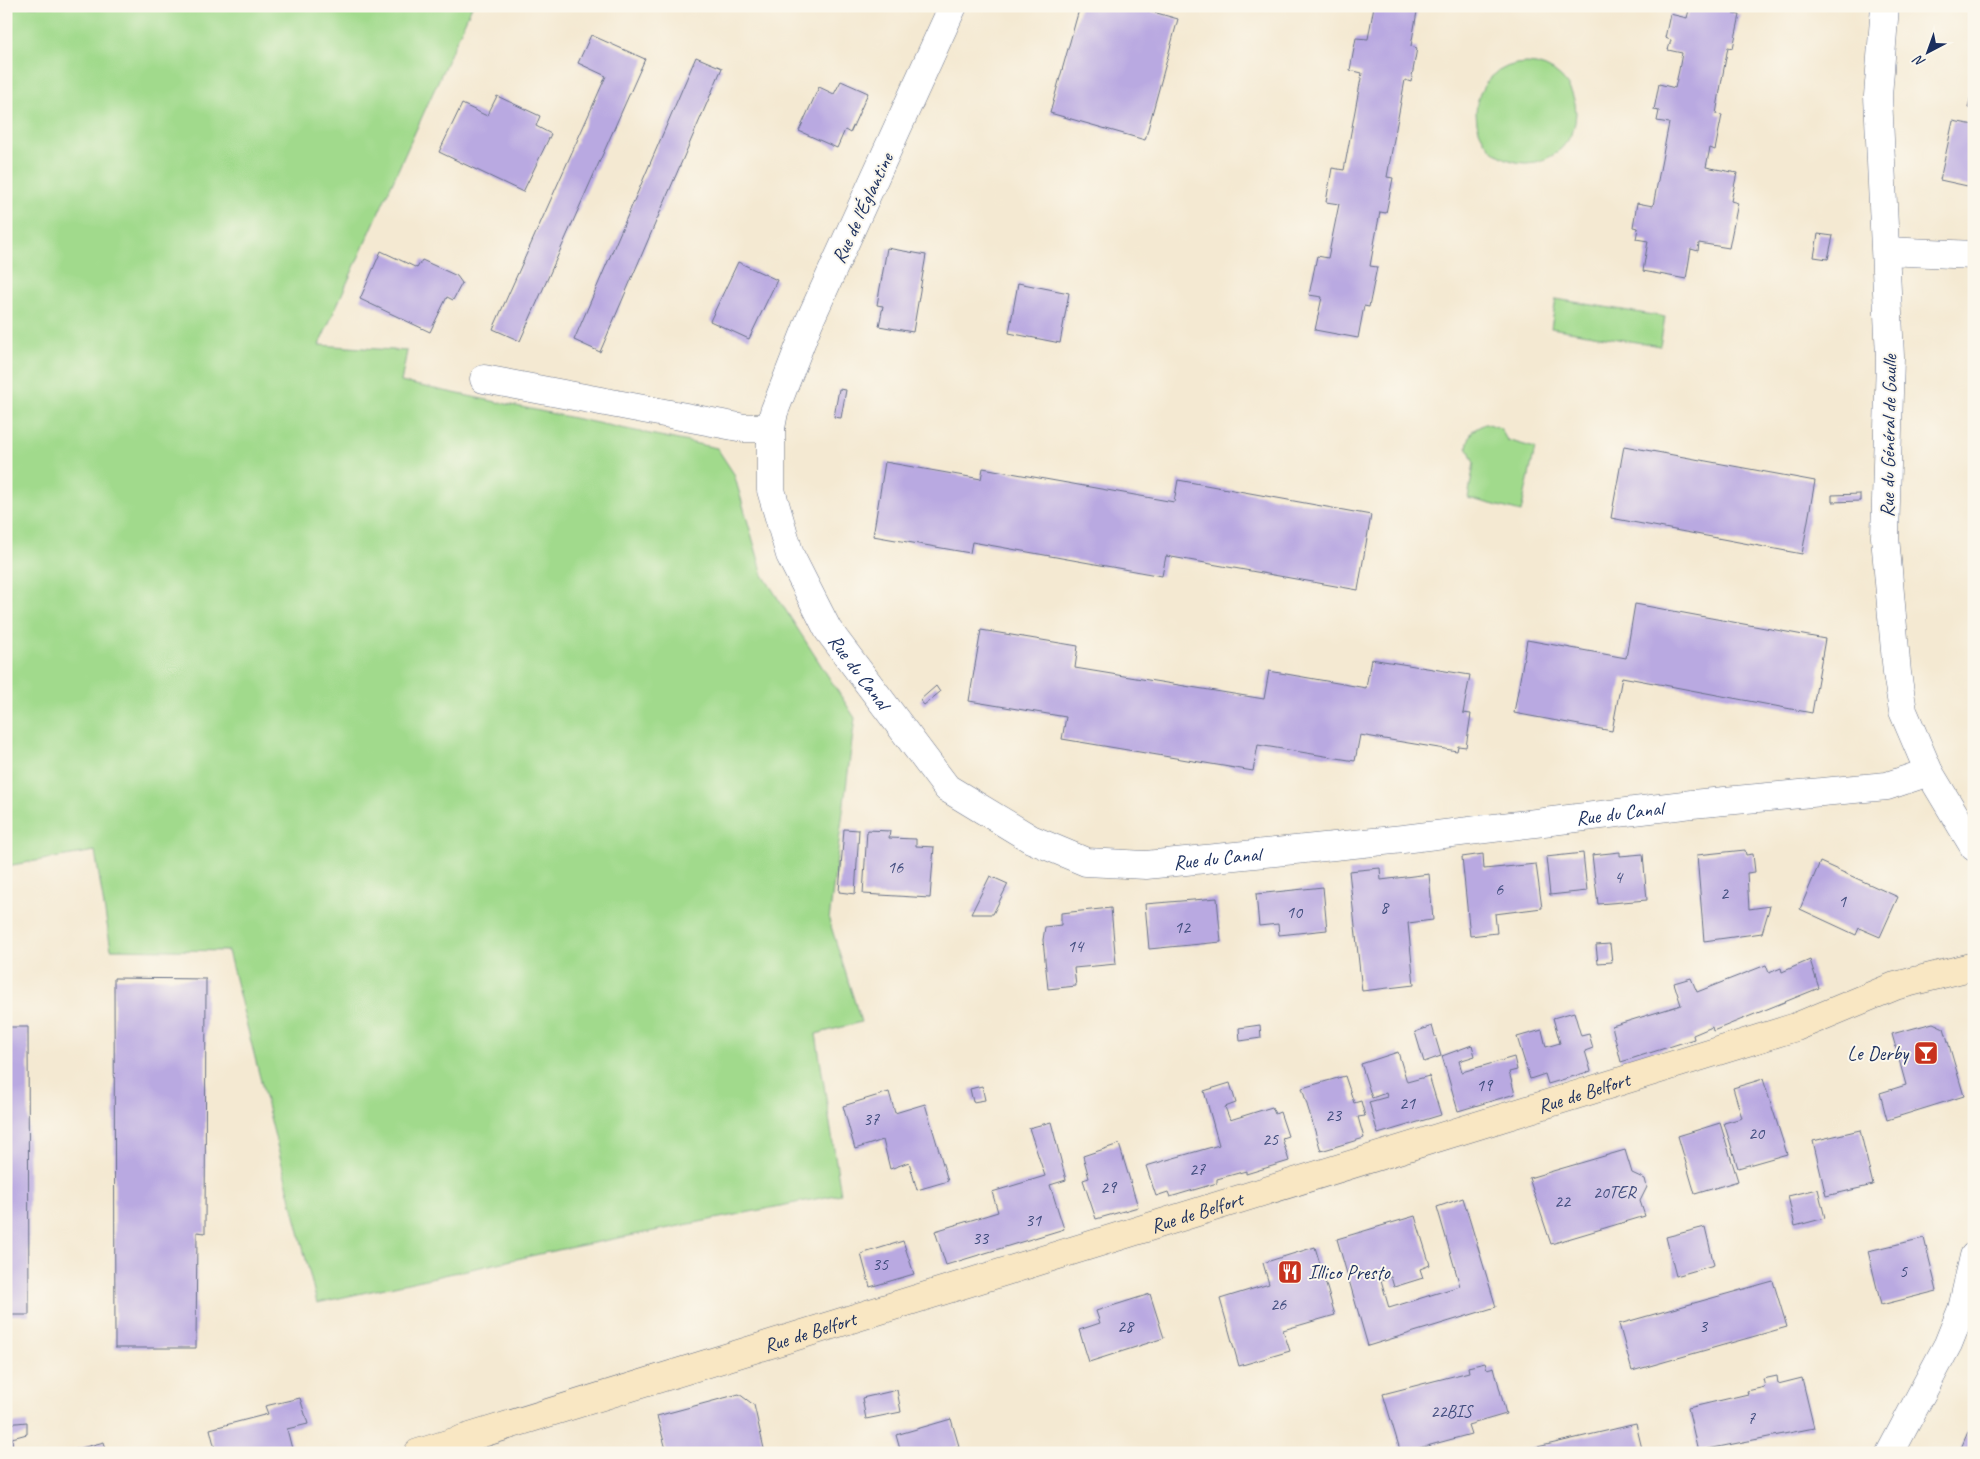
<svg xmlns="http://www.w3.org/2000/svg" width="1980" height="1459" viewBox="0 0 1980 1459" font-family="Caveat,sans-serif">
  <rect width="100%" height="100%" fill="#fbf7ec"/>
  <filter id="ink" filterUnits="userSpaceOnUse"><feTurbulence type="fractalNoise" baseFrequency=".02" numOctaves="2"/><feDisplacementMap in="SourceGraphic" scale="10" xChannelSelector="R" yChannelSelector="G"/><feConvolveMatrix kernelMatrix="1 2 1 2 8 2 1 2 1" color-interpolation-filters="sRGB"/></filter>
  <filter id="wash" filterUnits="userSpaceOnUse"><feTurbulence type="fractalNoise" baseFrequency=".0096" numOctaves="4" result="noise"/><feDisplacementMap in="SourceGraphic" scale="20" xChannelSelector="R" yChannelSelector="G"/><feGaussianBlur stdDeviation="1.12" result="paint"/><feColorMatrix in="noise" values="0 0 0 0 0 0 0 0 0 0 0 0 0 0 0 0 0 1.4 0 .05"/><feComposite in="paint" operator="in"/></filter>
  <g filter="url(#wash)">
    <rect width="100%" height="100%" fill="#f4e9d2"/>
    <g fill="#a1da8c" stroke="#5e8475">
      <path d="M6,6H472L319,345L407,351L401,382L717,448L734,474L763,575L855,718L829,920L861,1022L816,1034L841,1194L553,1251L317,1303L228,951L111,949L95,851L6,866Z"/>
      <circle cx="1526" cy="113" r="50"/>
      <path d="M1556,299L1665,317L1660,346L1551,328Z"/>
      <path d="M1486,423L1500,428L1507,440L1535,448L1521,512L1468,498L1474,463L1467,446L1472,431Z"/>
    </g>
    <g id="blocks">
      <g fill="#b9a9e1">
        <path d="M1080,6H1132L1178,19L1145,140L1050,113Z"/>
        <path d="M1374,6H1418L1411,46L1417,48L1411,82L1405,80L1387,177L1393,178L1386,213L1380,212L1370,266L1377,267L1369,307L1364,306L1358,338L1315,330L1322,297L1309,295L1317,256L1328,258L1339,204L1326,202L1332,168L1344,170L1362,73L1350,70L1356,38L1368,39Z"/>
        <path d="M1690,6H1734L1733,14L1740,15L1733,48L1728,47L1722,79L1716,114L1722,115L1715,150L1710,148L1706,167L1737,173L1731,201L1738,203L1729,248L1699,243L1698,251L1691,249L1686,279L1643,271L1648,241L1636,239L1638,228L1633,227L1637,203L1653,206L1669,123L1657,121L1659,111L1654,110L1659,84L1675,88L1679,70L1682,53L1668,50L1671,40L1665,38L1670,14L1687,18Z"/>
        <path d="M591,35L645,59L520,341L493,329L606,76L578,63Z"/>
        <path d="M696,57L722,68L600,352L574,340Z"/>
        <path d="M841,81L868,93L850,133L845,130L837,148L799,131L819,87L834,94Z"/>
        <path d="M1973,87L1974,88V109L1968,108Z"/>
        <path d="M497,96L540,116L536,126L551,134L523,192L439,152L462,104L487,116Z"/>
        <path d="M1953,121L1974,125V190L1972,187L1940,180Z"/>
        <path d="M1818,234L1833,236L1828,259L1814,257Z"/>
        <path d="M887,248L926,255L913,332L879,326L883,306L877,305Z"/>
        <path d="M381,251L417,268L422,260L457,276L462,283L453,300L447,297L430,332L360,299Z"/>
        <path d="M738,262L777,280L749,339L710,321Z"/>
        <path d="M1018,283L1069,293L1060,343L1009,333Z"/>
        <path d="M839,389L846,390L841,418L834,417Z"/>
        <path d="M1624,446L1815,481L1802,554L1611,518Z"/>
        <path d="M885,462L981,479L983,468L1174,502L1178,480L1371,515L1358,590L1166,556L1162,576L972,542L970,553L873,536Z"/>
        <path d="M1860,494V501L1832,502V495Z"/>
        <path d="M1635,604L1825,639L1812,713L1622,677L1612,731L1514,713L1527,640L1626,658Z"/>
        <path d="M981,630L1078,646L1075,668L1264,699L1269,671L1366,688L1371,659L1470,675L1463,713L1471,714L1466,747L1458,746L1457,751L1360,735L1355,761L1258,745L1253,771L1062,739L1066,717L969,701Z"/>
        <path d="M936,686L940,692L924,705L920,700Z"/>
        <path d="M844,829L859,830L855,894L839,892Z"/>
        <path d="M867,830L890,831L889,838L916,839V846L934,847L930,898L863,894Z"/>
        <path d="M1745,850L1746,855L1753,854L1755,872L1747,873L1749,909L1770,906L1762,933L1704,941L1697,855Z"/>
        <path d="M1620,852V856L1643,854L1647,900L1598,904L1592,855Z"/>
        <path d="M1583,853L1587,891L1550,895L1546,857Z"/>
        <path d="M1483,854L1484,869L1536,864L1542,908L1495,914L1497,933L1470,936L1462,857Z"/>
        <path d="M1820,862L1898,897L1880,937L1859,928L1856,935L1800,909Z"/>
        <path d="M1380,868L1381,880L1429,874L1433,920L1408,923L1414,985L1362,991L1349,871Z"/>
        <path d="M990,876L1008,884L993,914H971Z"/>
        <path d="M1323,887L1327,930L1279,935L1278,924L1259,926L1256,894Z"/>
        <path d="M1217,898L1221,942L1149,949L1145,904Z"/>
        <path d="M1111,908L1116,964L1074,968L1076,986L1048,989L1043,940L1045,927L1061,925V913Z"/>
        <path d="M1610,944L1612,962L1598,963L1596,945Z"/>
        <path d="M1810,960L1819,988L1713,1031L1712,1027L1693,1035L1694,1039L1621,1062L1612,1026L1681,1005L1674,983L1691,978L1697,992L1766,965L1769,973L1781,968L1782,972Z"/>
        <path d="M114,978L206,979L205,1233L197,1232L196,1348H115Z"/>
        <path d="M1574,1012L1581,1036L1589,1034L1593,1048L1585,1051L1591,1071L1548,1084L1545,1074L1530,1079L1517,1037L1542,1030L1546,1047L1560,1043L1553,1018Z"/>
        <path d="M1933,1023L1944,1028L1964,1096L1887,1120L1880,1093L1906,1085L1892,1034Z"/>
        <path d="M1260,1025L1261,1038L1240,1041L1239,1028Z"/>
        <path d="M1432,1026L1441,1056L1424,1062L1415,1032Z"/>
        <path d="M6,1027H28L29,1315H6Z"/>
        <path d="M1472,1045L1475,1056L1459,1061L1462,1072L1514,1057L1517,1070L1509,1072L1515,1094L1458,1111L1442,1056Z"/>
        <path d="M1398,1052L1407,1082L1429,1076L1441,1115L1378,1134L1369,1102L1387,1097L1386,1093L1372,1098L1361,1064Z"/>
        <path d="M1345,1076L1354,1103L1361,1101L1365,1116L1358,1117L1364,1138L1321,1151L1302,1088Z"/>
        <path d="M1763,1079L1787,1154L1738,1168L1724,1123L1742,1118L1733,1088Z"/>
        <path d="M1230,1083L1236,1103L1225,1107L1230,1120L1272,1107L1275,1114L1280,1112L1288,1136L1282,1138L1289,1161L1246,1174V1171L1217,1179V1183L1170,1197L1168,1192L1156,1196L1146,1166L1219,1145L1204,1091Z"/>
        <path d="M982,1086L985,1100L973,1102L970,1089Z"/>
        <path d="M889,1092L895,1113L925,1104L948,1181L917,1190L909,1162L890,1169L883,1140L855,1149L843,1106Z"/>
        <path d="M1051,1122L1066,1180L1050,1185L1064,1229L946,1265L935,1231L998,1212L992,1192L1045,1176L1029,1128Z"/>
        <path d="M1720,1123L1738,1181L1695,1194L1678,1136Z"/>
        <path d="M1860,1130L1873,1185L1826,1196L1813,1141Z"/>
        <path d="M1119,1144L1138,1207L1096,1219L1083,1180L1089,1178L1083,1156Z"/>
        <path d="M1625,1150L1632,1173L1645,1179L1647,1187L1640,1201L1645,1216L1551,1244L1529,1178Z"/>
        <path d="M1818,1189L1825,1218L1795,1226L1788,1196Z"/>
        <path d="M1463,1198L1496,1307L1368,1346L1337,1239L1415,1216L1430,1265L1420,1269L1423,1278L1394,1287L1391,1277L1381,1280L1389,1308L1460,1286L1437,1207Z"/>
        <path d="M1705,1227L1714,1265L1676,1276L1666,1237Z"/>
        <path d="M1924,1238L1937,1291L1881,1305L1868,1251Z"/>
        <path d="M903,1241L914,1274L870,1287L861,1254Z"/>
        <path d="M1315,1247L1335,1315L1283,1330L1290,1351L1239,1366L1220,1299L1269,1284L1263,1263Z"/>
        <path d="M1773,1281L1787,1327L1632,1371L1619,1324Z"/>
        <path d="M1150,1294L1164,1338L1089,1362L1079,1330L1100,1323L1096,1311Z"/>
        <path d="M1485,1363L1487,1369L1494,1367L1506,1414L1468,1425L1471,1434L1401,1453L1383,1394L1469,1372L1468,1367Z"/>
        <path d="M1777,1376L1778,1384L1802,1378L1814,1428L1698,1451L1688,1408L1748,1394L1747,1391L1765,1387L1763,1379Z"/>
        <path d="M897,1390L901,1412L866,1419L862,1398Z"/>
        <path d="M739,1394L754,1405L765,1453H667L657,1416Z"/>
        <path d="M300,1398L308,1424L287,1429L293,1453H216L210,1429L268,1414L265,1406Z"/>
        <path d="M951,1419L959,1446L938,1453H901L896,1435Z"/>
        <path d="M1974,1421V1453H1959L1967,1434Z"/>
        <path d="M27,1422V1434L12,1438L13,1453H6V1424Z"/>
        <path d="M1636,1424L1643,1453H1516V1452Z"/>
        <path d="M104,1442L107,1453H66V1452Z"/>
      </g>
    </g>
  </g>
  <g filter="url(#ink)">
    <use href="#blocks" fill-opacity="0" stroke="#677087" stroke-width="1"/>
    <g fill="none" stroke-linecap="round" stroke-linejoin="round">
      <defs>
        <g id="minor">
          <path id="s1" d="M953,6L809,322L774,412L771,428V490L790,555L828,630L947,788L1031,839L1086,862L1146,865L1403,839L1692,804L1887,786L1929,772"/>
          <path d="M1885,6L1878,96L1890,357L1885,537L1897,673L1903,711L1929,772L1974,847"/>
          <path d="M1886,251L1974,255"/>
          <path d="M484,379L744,428H771"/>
        </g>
        <path id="tertiary" d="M1890,1453L1948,1344L1962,1309L1974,1256"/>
        <g id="secondary">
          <path id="s2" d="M418,1453L1796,1027L1895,986L1974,966"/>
        </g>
      </defs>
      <use href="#minor" stroke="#677087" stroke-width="29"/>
      <use href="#tertiary" stroke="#677087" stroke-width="29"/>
      <use href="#secondary" stroke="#677087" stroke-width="29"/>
      <use href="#minor" stroke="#fff" stroke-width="28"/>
      <use href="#tertiary" stroke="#fff" stroke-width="28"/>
      <use href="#secondary" stroke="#f9e7c3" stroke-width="28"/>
    </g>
  </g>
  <defs>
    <symbol id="bar-square" viewBox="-11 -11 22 22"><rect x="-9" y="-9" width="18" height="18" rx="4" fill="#c8321e" stroke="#fbf7ec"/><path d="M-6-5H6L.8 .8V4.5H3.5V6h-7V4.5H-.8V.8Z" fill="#fff"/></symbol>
    <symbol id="restaurant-square" viewBox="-11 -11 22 22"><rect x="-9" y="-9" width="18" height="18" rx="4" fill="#c8321e" stroke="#fbf7ec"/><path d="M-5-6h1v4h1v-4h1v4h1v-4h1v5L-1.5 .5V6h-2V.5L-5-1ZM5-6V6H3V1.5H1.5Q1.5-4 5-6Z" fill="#fff"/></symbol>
  </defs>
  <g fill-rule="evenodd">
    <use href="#bar-square" x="1912" y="1039" width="28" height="28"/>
    <use href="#restaurant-square" x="1276" y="1258" width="28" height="28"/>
  </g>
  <g text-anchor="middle" stroke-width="4" stroke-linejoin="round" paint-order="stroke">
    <g font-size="18" fill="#424e7f">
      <text x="895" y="873">16</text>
      <text x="1618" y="883">4</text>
      <text x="1499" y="895">6</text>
      <text x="1724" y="899">2</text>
      <text x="1842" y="907">1</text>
      <text x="1384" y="913">8</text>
      <text x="1294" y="918">10</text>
      <text x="1182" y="933">12</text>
      <text x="1075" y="952">14</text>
      <text x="1484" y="1091">19</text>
      <text x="1407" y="1109">21</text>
      <text x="1333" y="1121">23</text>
      <text x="871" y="1125">37</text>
      <text x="1756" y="1139">20</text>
      <text x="1270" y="1145">25</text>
      <text x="1197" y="1175">27</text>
      <text x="1108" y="1193">29</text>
      <text x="1614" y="1198">20TER</text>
      <text x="1562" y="1207">22</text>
      <text x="1033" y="1226">31</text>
      <text x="980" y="1244">33</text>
      <text x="880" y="1270">35</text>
      <text x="1903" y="1277">5</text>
      <text x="1278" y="1310">26</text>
      <text x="1125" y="1332">28</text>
      <text x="1703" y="1332">3</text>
      <text x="1451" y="1417">22BIS</text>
      <text x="1751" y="1424">7</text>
    </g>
    <g font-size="20" fill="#1b2f5e" stroke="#fbf7ec">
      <text transform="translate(862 208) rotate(-65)" y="7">Rue de l'Églantine</text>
      <text transform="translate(1888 436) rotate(-89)" y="7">Rue du Général de Gaulle</text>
      <text dy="7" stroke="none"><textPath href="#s1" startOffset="726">Rue du Canal</textPath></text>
      <text dy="7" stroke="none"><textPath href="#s1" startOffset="1566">Rue du Canal</textPath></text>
      <text dy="7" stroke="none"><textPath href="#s1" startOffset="1161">Rue du Canal</textPath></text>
      <text dy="7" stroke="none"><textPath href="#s2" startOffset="1220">Rue de Belfort</textPath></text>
      <text dy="7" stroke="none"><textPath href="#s2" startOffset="815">Rue de Belfort</textPath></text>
      <text dy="7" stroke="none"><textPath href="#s2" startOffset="410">Rue de Belfort</textPath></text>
    </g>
    <g font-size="20" fill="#1b2f5e" stroke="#fbf7ec" text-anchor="end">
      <text x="1908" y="1060">Le Derby</text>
      <text x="1308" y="1279" text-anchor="start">Illico Presto</text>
    </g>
  </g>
  <rect width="1980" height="1459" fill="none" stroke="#fbf7ec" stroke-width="25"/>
  <g transform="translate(1928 52) rotate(221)" stroke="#fbf7ec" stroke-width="4" paint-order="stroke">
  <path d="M0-4L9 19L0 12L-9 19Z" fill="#1b2f5e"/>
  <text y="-8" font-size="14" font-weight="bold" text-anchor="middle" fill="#1b2f5e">N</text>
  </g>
</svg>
